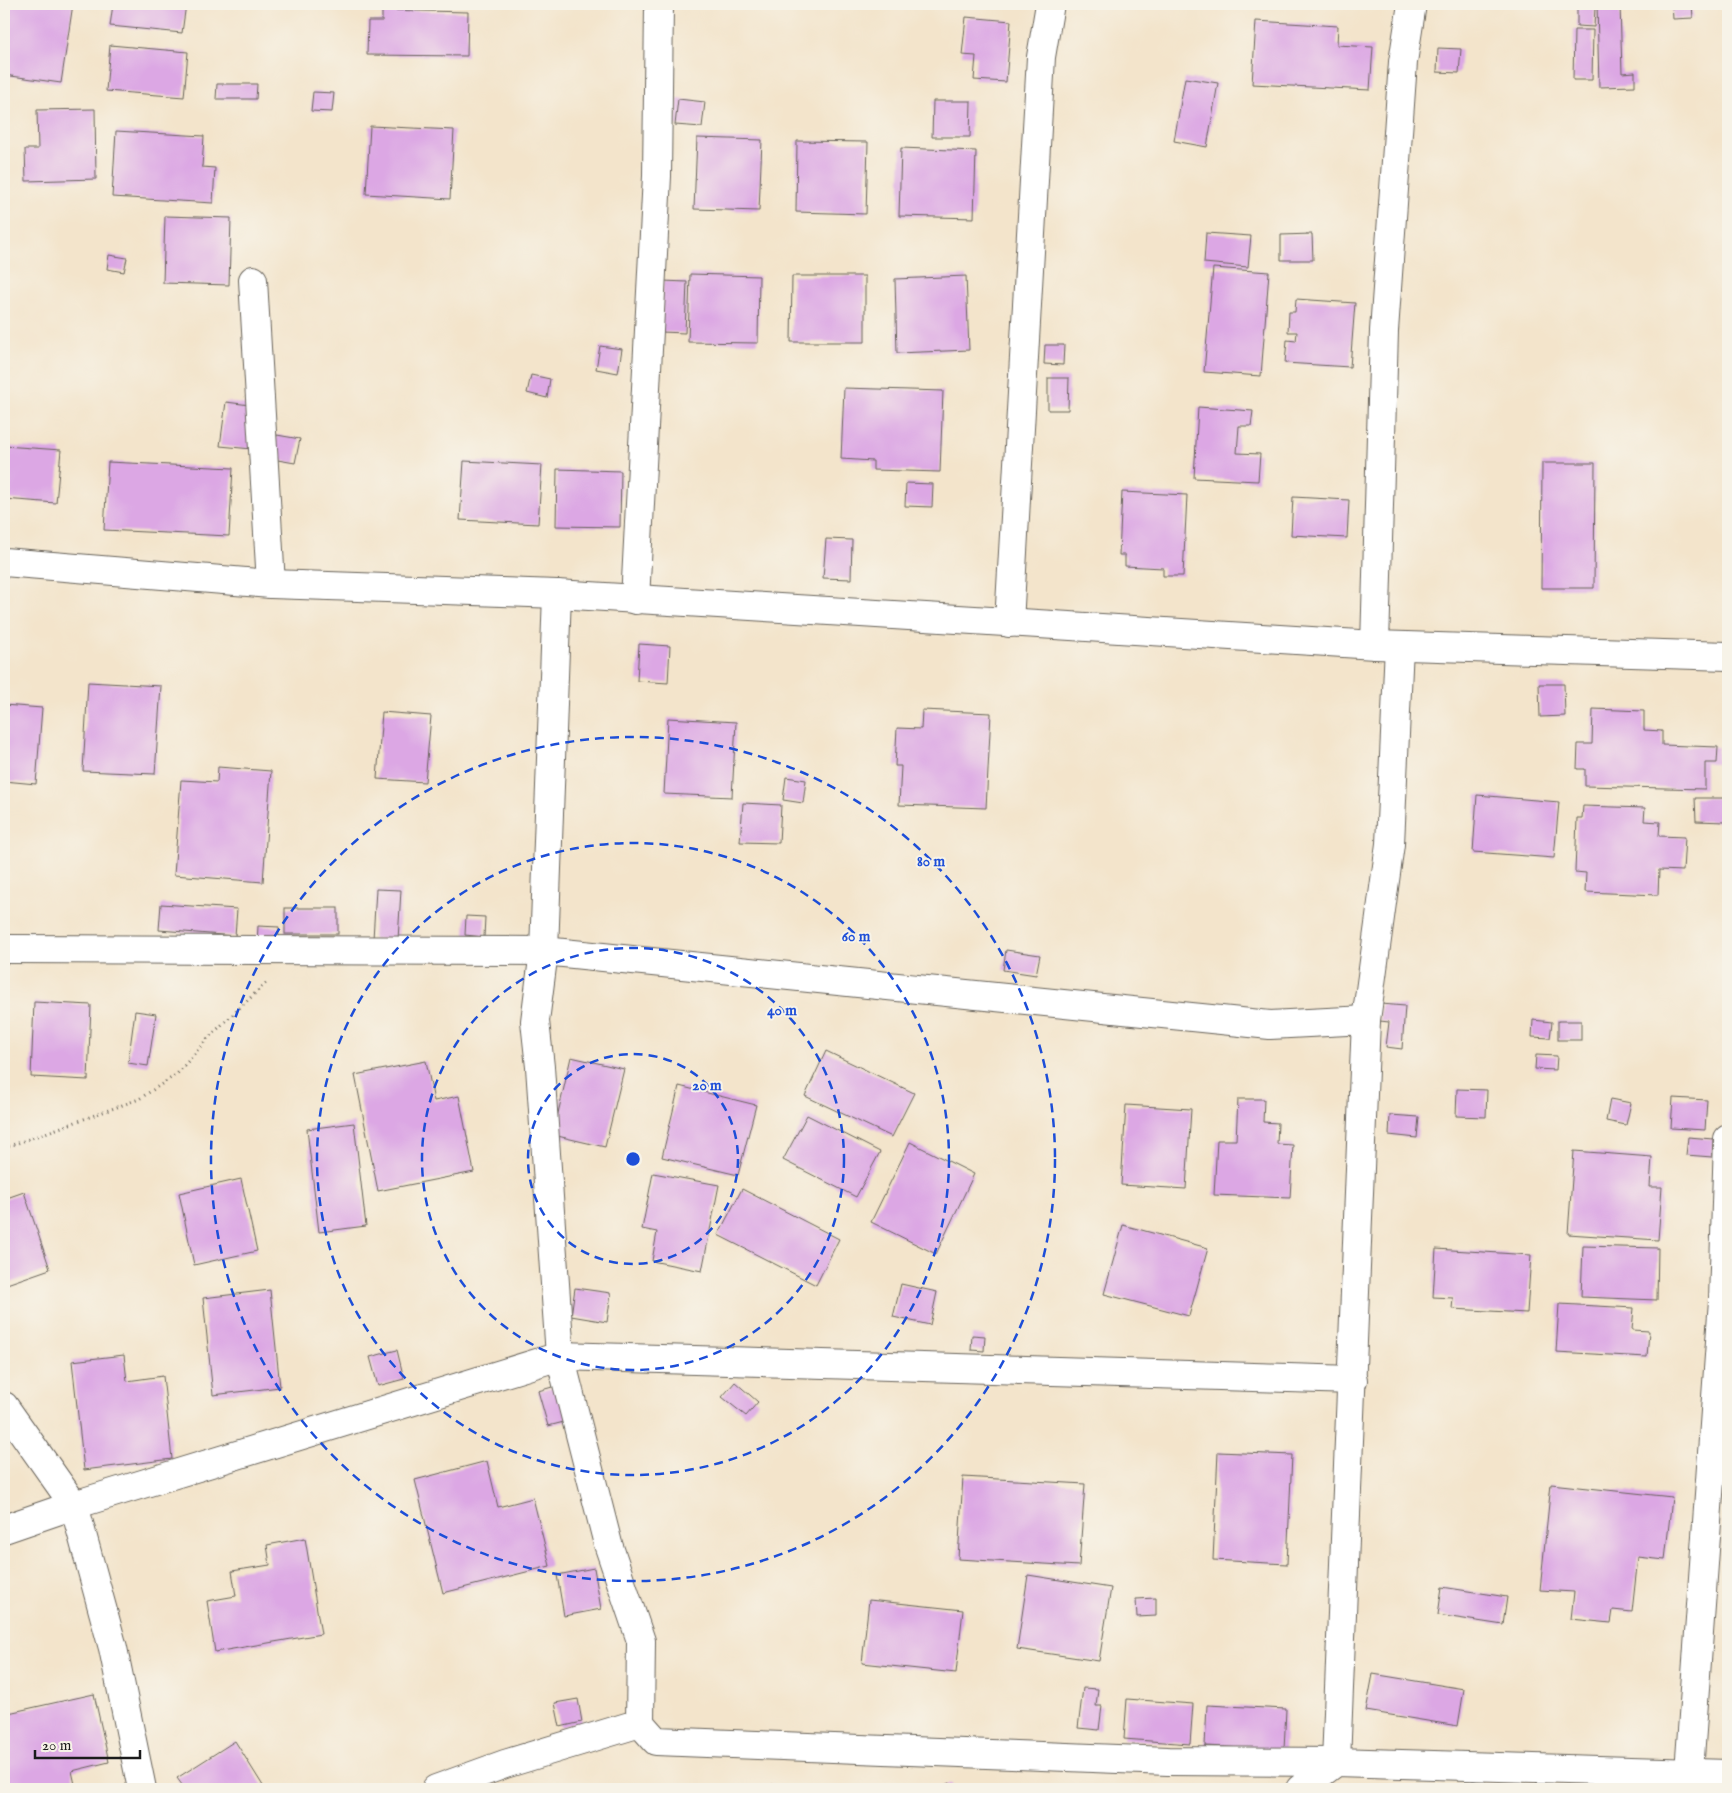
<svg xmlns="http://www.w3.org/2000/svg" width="1732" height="1793" viewBox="0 0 1732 1793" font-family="'IM FELL English',serif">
  <rect width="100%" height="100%" fill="#f7f3e8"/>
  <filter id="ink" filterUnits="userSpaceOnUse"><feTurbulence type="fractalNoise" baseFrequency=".02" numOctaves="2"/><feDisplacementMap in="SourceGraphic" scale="10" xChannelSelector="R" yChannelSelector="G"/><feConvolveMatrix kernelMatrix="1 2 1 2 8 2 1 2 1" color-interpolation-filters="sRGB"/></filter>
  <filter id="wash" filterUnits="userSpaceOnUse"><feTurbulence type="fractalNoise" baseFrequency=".0096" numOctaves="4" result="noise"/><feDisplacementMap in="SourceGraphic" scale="20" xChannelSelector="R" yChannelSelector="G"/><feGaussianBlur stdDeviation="1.12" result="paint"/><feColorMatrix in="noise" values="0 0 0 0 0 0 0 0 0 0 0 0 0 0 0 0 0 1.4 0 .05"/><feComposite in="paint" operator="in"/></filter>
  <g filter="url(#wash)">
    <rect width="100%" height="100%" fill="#f3e4cb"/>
    <g id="blocks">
      <g fill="#dca7e4">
        <path d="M4,4H73L61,83L4,75Z"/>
        <path d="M113,4H186L182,33L110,26Z"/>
        <path d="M1597,4H1620L1622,73L1635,72V86L1599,87Z"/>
        <path d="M1672,4H1692L1693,18L1673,19Z"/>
        <path d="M1577,8H1595L1594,27L1577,26Z"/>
        <path d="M382,10L468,12L467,56L367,55L368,21H382Z"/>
        <path d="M966,17L1011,21L1006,82L974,80L976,56L962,55Z"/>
        <path d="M1256,21L1338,26L1337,45L1373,47L1370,90L1252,84Z"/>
        <path d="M1574,30H1593L1592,80H1573Z"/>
        <path d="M110,45L188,52L184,97L106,91Z"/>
        <path d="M1438,48L1461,49L1459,73L1437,72Z"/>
        <path d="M1185,78L1218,83L1207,147L1174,141Z"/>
        <path d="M217,84H257L256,99H216Z"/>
        <path d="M313,92L334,93L332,112L311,111Z"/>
        <path d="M678,99L705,102L702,127L675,125Z"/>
        <path d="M933,101H971L970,137H932Z"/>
        <path d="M95,109L96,179L26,181L25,149H38L37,110Z"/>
        <path d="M370,126L454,130L450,199L366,194Z"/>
        <path d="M116,131L204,136L202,167L215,168L213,203L112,197Z"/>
        <path d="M697,138L762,140L759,211L694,209Z"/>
        <path d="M797,141L868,142L866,214L796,212Z"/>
        <path d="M901,148L976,151L974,218L899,216Z"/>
        <path d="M165,216L231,218L229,285L163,283Z"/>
        <path d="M1206,233L1251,236L1248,267L1204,263Z"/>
        <path d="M1312,234L1313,260H1281V235Z"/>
        <path d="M109,255L127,258L124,272L107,269Z"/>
        <path d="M1213,268L1269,272L1261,376L1204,372Z"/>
        <path d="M690,274L759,276L758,343L688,342Z"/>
        <path d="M792,276H865V342H791Z"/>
        <path d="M966,276L969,350L897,353L895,279Z"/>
        <path d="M663,281L687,282L685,333L661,332Z"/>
        <path d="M1296,299L1355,303L1350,367L1285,363L1287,340L1296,341L1297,332H1288L1289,312H1295Z"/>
        <path d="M1045,345H1064L1063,365L1044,364Z"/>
        <path d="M600,346L622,349L618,373L596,369Z"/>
        <path d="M531,375L550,379L547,398L527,393Z"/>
        <path d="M1048,378H1069L1068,410H1048Z"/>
        <path d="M844,388L943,391L940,472L873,470V461L841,459Z"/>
        <path d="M226,402L258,406L252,449L220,446Z"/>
        <path d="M1198,407L1253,411L1251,426H1239L1237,453L1260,454L1258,481L1194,478Z"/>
        <path d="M277,435L300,439L295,463L272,459Z"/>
        <path d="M4,446L61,450L56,503L4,499Z"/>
        <path d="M464,461L542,465L538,524L460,520Z"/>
        <path d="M108,462L233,468L229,536L104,530Z"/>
        <path d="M1542,463H1595L1594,588H1541Z"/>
        <path d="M557,469L621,471L620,527L556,526Z"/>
        <path d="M906,483L933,484L932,507L905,506Z"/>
        <path d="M1122,492L1187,495L1183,576H1163V568L1125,566V555H1119Z"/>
        <path d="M1293,497L1349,500L1347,538L1291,535Z"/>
        <path d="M826,539L852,540L851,579L823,578Z"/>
        <path d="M639,644L670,646L668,683L637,681Z"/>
        <path d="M88,682L161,686L155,774L83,771Z"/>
        <path d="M1539,684H1564L1565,716L1540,717Z"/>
        <path d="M4,705L42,708L36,784L4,781Z"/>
        <path d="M1593,709L1644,711V730L1662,731V745L1718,747L1717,763H1705V789L1585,786V769H1577L1578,744H1592Z"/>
        <path d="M922,710L991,713L986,808L899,805L901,766H895L897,728L921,729Z"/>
        <path d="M382,712L431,716L425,782L377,779Z"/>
        <path d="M668,718L736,722L732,797L664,794Z"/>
        <path d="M218,767L271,771L263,882L174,875L181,780L217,782Z"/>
        <path d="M786,777L806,780L803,803L783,800Z"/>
        <path d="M1477,795L1559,802L1554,858L1473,852Z"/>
        <path d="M1695,798H1725V822L1696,821Z"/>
        <path d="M743,803L781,805L779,843L740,842Z"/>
        <path d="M1583,806L1645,808L1644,821L1660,822L1659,836L1685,837L1683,871L1659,870L1658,895L1585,892L1586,873L1575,872L1577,818H1582Z"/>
        <path d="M376,889L401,890L398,940L373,939Z"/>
        <path d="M161,904L237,909L235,936L159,930Z"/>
        <rect x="285" y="908" width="53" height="26"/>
        <path d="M466,916L485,917L484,937L465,935Z"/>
        <path d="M258,926L279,927L278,946L257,945Z"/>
        <path d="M1006,950L1040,955L1036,975L1003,970Z"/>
        <path d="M34,1002L91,1005L88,1080L31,1077Z"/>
        <path d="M1381,1004L1405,1006L1402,1049L1386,1047L1389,1022L1380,1021Z"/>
        <path d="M135,1011L156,1014L148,1066L128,1063Z"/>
        <path d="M1533,1020L1552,1022L1550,1038L1532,1037Z"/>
        <rect x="1558" y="1021" width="23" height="19"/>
        <path d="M826,1051L914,1093L892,1137L805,1096Z"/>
        <path d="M1536,1055L1557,1056L1556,1070L1535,1069Z"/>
        <path d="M571,1057L624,1069L605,1147L553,1135Z"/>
        <path d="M426,1061L434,1101L459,1096L474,1172L378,1191L355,1075Z"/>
        <path d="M679,1086L756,1105L738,1175L662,1157Z"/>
        <path d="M1457,1089L1487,1090L1486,1117L1456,1116Z"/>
        <path d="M1673,1098L1707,1100L1705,1130L1671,1128Z"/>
        <path d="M1238,1099H1264L1263,1122L1278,1123L1277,1144L1293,1145L1290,1198L1214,1195L1217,1140H1236Z"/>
        <path d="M1610,1099L1631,1103L1626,1125L1606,1121Z"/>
        <path d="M1126,1105L1191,1109L1186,1189L1121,1185Z"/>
        <path d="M807,1115L880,1152L856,1197L783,1160Z"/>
        <path d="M1390,1115L1419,1117L1417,1138L1389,1135Z"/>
        <path d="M354,1123L366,1226L319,1232L307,1129Z"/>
        <path d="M1688,1137L1713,1139L1712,1157L1686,1155Z"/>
        <path d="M910,1142L974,1174L936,1254L871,1222Z"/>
        <path d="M1574,1151L1652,1157L1650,1187H1662L1658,1240L1568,1234Z"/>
        <path d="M653,1173L719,1185L702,1271L652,1261L657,1232L642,1229Z"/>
        <path d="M241,1179L257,1251L194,1265L179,1193Z"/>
        <path d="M742,1189L839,1239L816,1285L718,1235Z"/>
        <path d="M24,1192L50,1269L4,1285V1199Z"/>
        <path d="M1123,1225L1208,1248L1189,1316L1104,1294Z"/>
        <path d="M1583,1246L1658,1248L1657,1300L1581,1297Z"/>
        <path d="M1436,1249L1531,1255L1527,1313L1452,1309L1453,1298L1433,1297Z"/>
        <path d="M901,1284L937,1292L930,1325L893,1317Z"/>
        <path d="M575,1288L611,1293L607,1322L571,1316Z"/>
        <path d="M270,1290L280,1387L213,1395L203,1298Z"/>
        <path d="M1559,1304L1634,1308L1632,1330L1649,1331L1647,1357L1556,1352Z"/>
        <path d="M972,1335L985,1336L984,1351L971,1350Z"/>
        <path d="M397,1350L404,1379L378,1386L370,1357Z"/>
        <path d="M124,1355L127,1381L163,1376L172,1459L84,1470L72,1361Z"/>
        <path d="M735,1382L758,1402L746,1416L722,1397Z"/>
        <path d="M563,1384L572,1420L548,1426L538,1391Z"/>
        <path d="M1218,1452L1292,1455L1287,1564L1213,1560Z"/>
        <path d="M487,1461L498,1507L533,1498L550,1566L443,1593L415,1480Z"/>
        <path d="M963,1477L1085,1484L1079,1566L958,1559Z"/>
        <path d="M1551,1484L1672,1497L1665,1560L1638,1557L1632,1612L1613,1610L1611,1623L1571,1619L1574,1592L1540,1590Z"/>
        <path d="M305,1538L321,1634L215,1652L207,1601L236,1596L232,1571L270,1565L267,1545Z"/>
        <path d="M594,1568L601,1609L564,1616L557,1575Z"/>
        <path d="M1028,1575L1111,1588L1099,1661L1017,1649Z"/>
        <path d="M1442,1587L1507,1597L1503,1625L1438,1615Z"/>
        <path d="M1156,1598V1616L1137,1617L1136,1599Z"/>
        <path d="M869,1600L963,1610L956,1673L862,1663Z"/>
        <path d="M1373,1674L1464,1689L1458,1726L1366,1711Z"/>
        <path d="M1083,1688L1098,1689L1096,1706H1102L1099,1730L1078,1728Z"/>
        <path d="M94,1694L109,1762L72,1771L76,1789H4V1714Z"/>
        <path d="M578,1699L582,1722L560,1727L555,1703Z"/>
        <path d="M1127,1699L1193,1704L1190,1744L1124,1739Z"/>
        <path d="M1207,1705L1286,1709L1284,1750L1205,1746Z"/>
        <path d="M235,1741L265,1789H185L177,1778Z"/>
        <path d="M950,1783L953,1789H938Z"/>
        <path d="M773,1784L776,1789H762Z"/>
      </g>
    </g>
  </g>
  <g filter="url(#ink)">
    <use href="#blocks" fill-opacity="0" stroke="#676259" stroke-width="1"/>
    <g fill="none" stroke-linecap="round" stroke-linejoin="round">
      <defs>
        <g id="minor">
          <path d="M253,280L271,584"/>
          <path d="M4,562L271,584L557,594L1375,645L1728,656"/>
          <path d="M557,594L544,951L535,1021L540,1067L560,1356L608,1544L641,1641L640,1723"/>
          <path d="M635,600L657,176L659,4"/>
          <path d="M1009,623L1041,57L1050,4"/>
          <path d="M1375,645L1384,331L1403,62L1412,4"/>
          <path d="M4,949L544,951L1270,1025L1366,1020"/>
          <path d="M4,1406L74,1505L113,1648L142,1789"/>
          <path d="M4,1529L74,1505L560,1356L1353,1380"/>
          <path d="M1336,1762L1366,1020L1390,844L1399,646"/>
          <path d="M1689,1772L1723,1300L1728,1139"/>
          <path d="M436,1789L505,1764L640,1723L656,1741L1168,1761L1336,1762L1728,1774"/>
          <path d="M1300,1789L1336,1762"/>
        </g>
      </defs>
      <use href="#minor" stroke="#676259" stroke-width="30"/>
      <path stroke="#676259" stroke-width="3" stroke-dasharray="1 4" stroke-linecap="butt" d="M4,1148L139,1099L177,1074L207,1039L266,983"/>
      <use href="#minor" stroke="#fff" stroke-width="28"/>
    </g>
  </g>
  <g fill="none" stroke="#1d4ed8" stroke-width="2.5" stroke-dasharray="9 6">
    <circle cx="633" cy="1159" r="105"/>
    <circle cx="633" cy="1159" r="211"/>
    <circle cx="633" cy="1159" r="316"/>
    <circle cx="633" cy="1159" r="422"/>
  </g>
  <circle cx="633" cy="1159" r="8" fill="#1d4ed8" stroke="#f7f3e8" stroke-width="2.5"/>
  <g font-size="15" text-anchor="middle" font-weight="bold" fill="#1d4ed8" stroke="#f7f3e8" stroke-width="4" stroke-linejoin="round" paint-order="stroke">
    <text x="931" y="866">80 m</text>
    <text x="856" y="941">60 m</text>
    <text x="782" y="1015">40 m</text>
    <text x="707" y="1090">20 m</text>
  </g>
  <rect width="1732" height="1793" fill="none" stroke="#f7f3e8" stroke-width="20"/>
  <path d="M35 1750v8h105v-8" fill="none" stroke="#1c1c1c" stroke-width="2.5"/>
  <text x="42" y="1750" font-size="15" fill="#1c1c1c" stroke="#f7f3e8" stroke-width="4" paint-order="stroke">20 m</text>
</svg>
